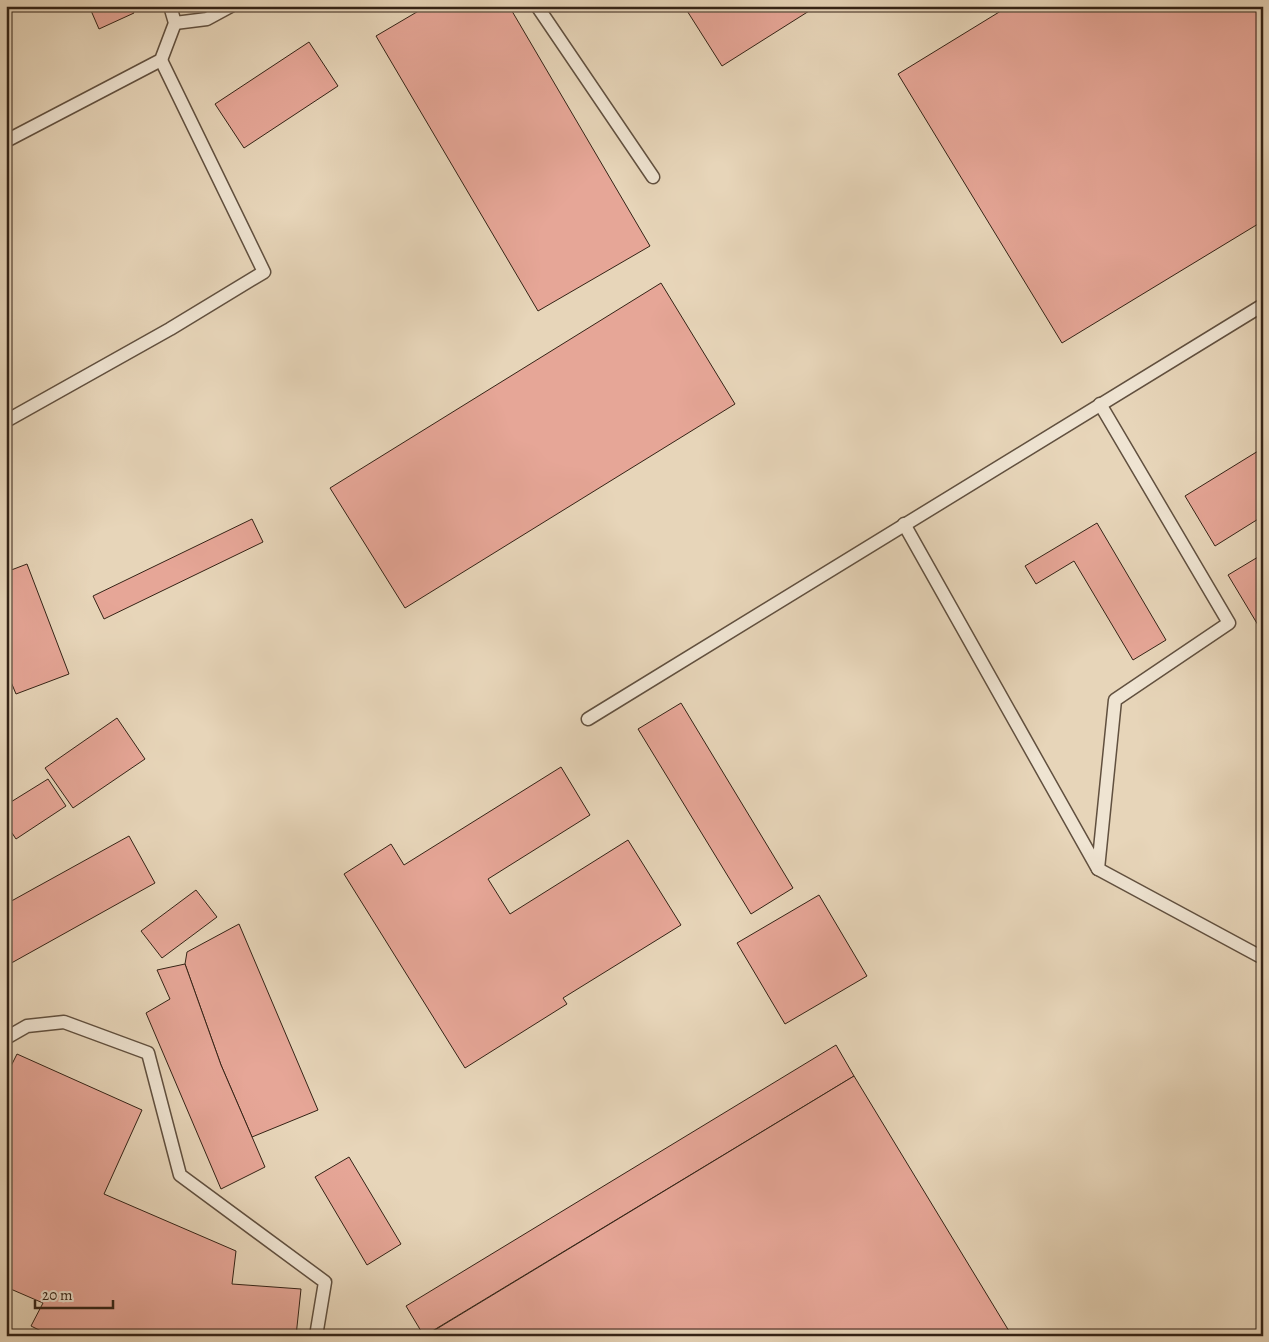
<svg xmlns="http://www.w3.org/2000/svg" width="1269" height="1342" viewBox="0 0 1269 1342" font-family="Alegreya,serif">
  <rect width="100%" height="100%" fill="#e7d5b9"/>
  <filter id="stains"><feTurbulence type="fractalNoise" baseFrequency=".004" numOctaves="4"/><feColorMatrix values="0 0 0 0 .2 0 0 0 0 .09 0 0 0 0 .02 0 0 0 .5 -.17"/></filter>
  <radialGradient id="worn" r=".72"><stop offset=".6" stop-color="#630" stop-opacity="0"/><stop offset="1" stop-color="#630" stop-opacity=".3"/></radialGradient>
  <g fill="#e6a697" stroke="#342316">
    <path d="M89,6H131L134,13L99,29Z"/>
    <path d="M427,6H509L650,246L538,311L376,36Z"/>
    <path d="M684,6H817L722,66Z"/>
    <path d="M1009,6H1263V221L1062,343L898,74Z"/>
    <path d="M309,42L338,86L244,148L215,104Z"/>
    <path d="M661,283L735,404L405,608L330,488Z"/>
    <path d="M1263,448V516L1215,546L1185,496Z"/>
    <path d="M252,519L263,542L104,619L93,596Z"/>
    <path d="M1097,523L1166,640L1133,660L1074,561L1036,584L1025,566Z"/>
    <path d="M1263,554V623L1258,625L1228,575Z"/>
    <path d="M27,564L69,674L16,694L6,670V572Z"/>
    <path d="M681,703L793,888L751,914L638,729Z"/>
    <path d="M117,718L145,759L73,808L45,768Z"/>
    <path d="M561,767L590,815L488,879L510,914L628,840L681,925L563,998L567,1004L465,1068L344,874L391,844L404,865Z"/>
    <path d="M48,779L66,806L16,839L6,824V805Z"/>
    <path d="M129,836L155,883L6,966V904Z"/>
    <path d="M196,890L217,917L162,958L141,931Z"/>
    <path d="M819,895L867,976L785,1024L737,943Z"/>
    <path d="M239,924L318,1110L252,1137L221,1065L185,964L187,952Z"/>
    <path d="M185,964L221,1065L265,1167L221,1189L146,1013L170,999L157,970Z"/>
    <path d="M836,1045L854,1076L424,1336L406,1306Z"/>
    <path d="M17,1054L142,1110L104,1194L236,1251L232,1284L301,1289L296,1336H51L31,1326L43,1303L6,1287V1076Z"/>
    <path d="M854,1076L1012,1336H425Z"/>
    <path d="M349,1157L401,1244L367,1265L315,1177Z"/>
  </g>
  <g fill="none" stroke-linecap="round" stroke-linejoin="round">
    <defs>
      <g id="lane">
        <path d="M537,6L653,177"/>
        <path d="M175,23L207,19L231,6"/>
        <path d="M6,141L161,60L175,23L170,6"/>
        <path d="M6,421L170,329L264,272L161,60"/>
        <path d="M904,524L1098,869L1263,958"/>
        <path d="M588,719L1263,305"/>
        <path d="M1098,869L1115,700L1229,623L1100,404"/>
        <path d="M6,1038L27,1026L64,1022L148,1053L180,1175L325,1282L316,1336"/>
      </g>
    </defs>
    <use href="#lane" stroke="#61503f" stroke-width="15"/>
    <use href="#lane" stroke="#efe4d2" stroke-width="12"/>
  </g>
  <rect width="1269" height="1342" fill="none" stroke="#e7d5b9" stroke-width="25"/>
  <rect x="8" y="8" width="1254" height="1327" fill="none" stroke="#342316" stroke-width="2.5"/>
  <rect x="12" y="12" width="1244" height="1317" fill="none" stroke="#342316"/>
  <path d="M35 1300v8h78v-8" fill="none" stroke="#342316" stroke-width="2.5"/>
  <text x="42" y="1300" font-size="15" fill="#342316" stroke="#efe4d2" stroke-width="4" paint-order="stroke">20 m</text>
  <rect width="100%" height="100%" filter="url(#stains)"/>
  <rect width="100%" height="100%" fill="url(#worn)"/>
</svg>
